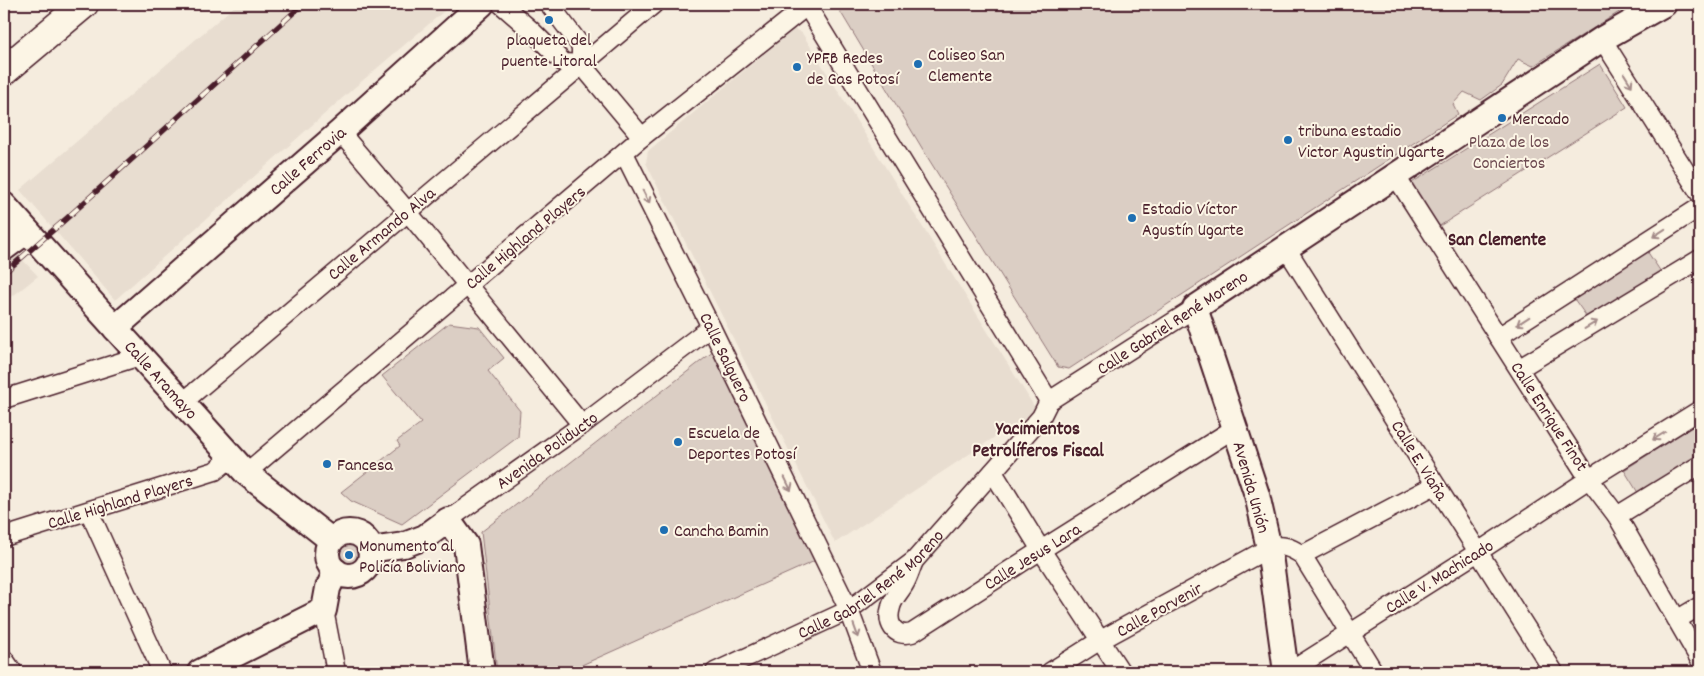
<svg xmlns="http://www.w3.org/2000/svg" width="1704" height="676" viewBox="0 0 1704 676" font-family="Dekko,sans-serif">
  <rect width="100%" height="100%" fill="#f5ecde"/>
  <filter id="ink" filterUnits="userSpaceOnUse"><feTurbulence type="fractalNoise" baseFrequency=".02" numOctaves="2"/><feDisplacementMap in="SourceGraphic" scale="10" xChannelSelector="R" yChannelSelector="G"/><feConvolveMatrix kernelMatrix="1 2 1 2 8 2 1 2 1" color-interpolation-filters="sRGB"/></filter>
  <g filter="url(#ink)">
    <g fill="#e8ddd0">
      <path d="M237,4H450V6L355,87L115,300L20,190Z"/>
      <path d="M794,29L802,33L1037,411L998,435L835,543L646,163L648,151Z"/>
      <path d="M17,254L38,276L4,303V264Z"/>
    </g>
    <g fill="#dbcec4" stroke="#927678">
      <path d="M841,4H1632L1533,66L1518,59L1502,85L1481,100L1464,92L1453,104L1458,114L1069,369L1058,367L928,158L840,11Z"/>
      <path d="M1600,64L1627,107L1438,227L1410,184Z"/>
      <path d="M1645,248L1663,275L1589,320L1572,296Z"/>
      <path d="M449,323L479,327L504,358L488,371L520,411L518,437L402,524L351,501L341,492L400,446L397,441L421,423L382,376Z"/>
      <path d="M714,351L817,560L566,672H497L481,532Z"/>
      <path d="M1700,422V458L1640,496L1624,470Z"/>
      <circle cx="349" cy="554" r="13"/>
    </g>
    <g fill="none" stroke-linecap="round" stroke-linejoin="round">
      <defs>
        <g id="street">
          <path d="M501,4L532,31L564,63L581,64"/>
          <path d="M549,4L581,46V64L642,137"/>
          <path d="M807,6L1049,401"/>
          <path d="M1602,39L1700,194"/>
          <path d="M340,132L407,211L582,425"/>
          <path d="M624,153L711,327L849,610L872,672"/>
          <path d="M1395,175L1589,479L1617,516L1700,660"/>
          <path d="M1286,248L1554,672"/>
          <path d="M1498,337L1700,207"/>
          <path d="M1520,368L1700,259"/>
          <path d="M4,399L140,356"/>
          <path d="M182,403L654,4"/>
          <path d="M993,472L1041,550L1121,672"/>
          <path d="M246,473L642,137L809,4"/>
          <path d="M89,511L162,672"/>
          <path d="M1617,516L1700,465"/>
          <path id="s1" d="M448,520L582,425L711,327"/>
          <path d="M4,537L215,471L232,457"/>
          <path d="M1302,555L1435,485"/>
          <path d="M914,561C911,568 909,576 905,583C901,591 893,598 891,607C886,623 894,638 912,633L1041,550L1235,428"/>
          <path d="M324,610L336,672"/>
          <path d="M1678,619L1700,606"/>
          <path d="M4,659L13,672"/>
          <path id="s2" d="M715,672L849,610L914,561L1041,417L1049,401L1195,308"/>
          <path d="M1050,672L1099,641L1269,548C1282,544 1290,547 1302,555L1374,672"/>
          <path d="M1289,672L1478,552L1589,479L1700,410"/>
        </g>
        <g id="secondary">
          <path id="s3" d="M4,205L246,473L331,540"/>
          <path d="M4,248L27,231"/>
          <path id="s4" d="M115,328L340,132L482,4"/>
          <circle cx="349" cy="554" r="22"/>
          <path d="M370,550L404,545L425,537L448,520L466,545L482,672"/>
          <path d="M200,672L324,610L328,588L336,571"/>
          <path d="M1286,672L1269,548L1257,495L1195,308L1602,39L1664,4"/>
        </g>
        <path id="primary" d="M4,71L84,4"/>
      </defs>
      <use href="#street" stroke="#4a1f2b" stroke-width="21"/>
      <use href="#secondary" stroke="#4a1f2b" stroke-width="28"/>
      <use href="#primary" stroke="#4a1f2b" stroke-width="31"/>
      <use href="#street" stroke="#fcf5e5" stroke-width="18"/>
      <use href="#secondary" stroke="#fcf5e5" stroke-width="24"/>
      <use href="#primary" stroke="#fcf5e5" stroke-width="28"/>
      <defs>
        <path id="rail" d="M4,273L67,218L303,4"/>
      </defs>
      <use href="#rail" stroke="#4a1f2b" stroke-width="5.5"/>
      <use href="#rail" stroke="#fcf5e5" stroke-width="4" stroke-dasharray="11" stroke-linecap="butt"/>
    </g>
    <defs><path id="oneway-shaft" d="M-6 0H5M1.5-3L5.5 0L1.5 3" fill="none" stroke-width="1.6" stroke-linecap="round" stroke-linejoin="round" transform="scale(1.25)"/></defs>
    <g stroke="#a38a88">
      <use href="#oneway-shaft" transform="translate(1628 80) rotate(58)"/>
      <use href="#oneway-shaft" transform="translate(646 197) rotate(63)"/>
      <use href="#oneway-shaft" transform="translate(1659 233) rotate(147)"/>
      <use href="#oneway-shaft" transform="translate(1523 321) rotate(147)"/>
      <use href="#oneway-shaft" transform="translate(1591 325) rotate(-31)"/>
      <use href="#oneway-shaft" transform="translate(1659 436) rotate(148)"/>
      <use href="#oneway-shaft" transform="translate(788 484) rotate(64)"/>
      <use href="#oneway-shaft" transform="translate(856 631) rotate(70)"/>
    </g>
  </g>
  <g fill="#1f6fb2" stroke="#fcf5e5" stroke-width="2">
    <circle cx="549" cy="20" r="5"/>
    <circle cx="918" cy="64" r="5"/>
    <circle cx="797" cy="67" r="5"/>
    <circle cx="1502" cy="118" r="5"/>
    <circle cx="1288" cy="140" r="5"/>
    <circle cx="1132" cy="218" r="5"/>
    <circle cx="678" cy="442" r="5"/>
    <circle cx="327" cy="464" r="5"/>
    <circle cx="664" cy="530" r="5"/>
    <circle cx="349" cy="555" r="5"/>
  </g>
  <g text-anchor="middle" stroke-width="4" stroke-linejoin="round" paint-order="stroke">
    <g font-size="18" fill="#4a1f2b" stroke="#fcf5e5" text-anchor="start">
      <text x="549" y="45" text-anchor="middle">plaqueta del<tspan x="549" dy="21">puente Litoral</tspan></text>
      <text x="928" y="60">Coliseo San<tspan x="928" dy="21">Clemente</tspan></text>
      <text x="807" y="63">YPFB Redes<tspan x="807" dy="21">de Gas Potosí</tspan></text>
      <text x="1512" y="124">Mercado</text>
      <text x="1298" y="136">tribuna estadio<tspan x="1298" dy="21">Victor Agustin Ugarte</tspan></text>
      <text x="1142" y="214">Estadio Víctor<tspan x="1142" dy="21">Agustín Ugarte</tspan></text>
      <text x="688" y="438">Escuela de<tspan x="688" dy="21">Deportes Potosí</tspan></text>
      <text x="337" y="470">Fancesa</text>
      <text x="674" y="536">Cancha Bamin</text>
      <text x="359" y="551">Monumento al<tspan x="359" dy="21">Policía Boliviano</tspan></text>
    </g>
    <g font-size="18" fill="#6e4b51" stroke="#fcf5e5">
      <text x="1509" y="147">Plaza de los<tspan x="1509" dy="21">Conciertos</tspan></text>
    </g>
    <g font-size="18" fill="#4a1f2b" stroke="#fcf5e5">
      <text dy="6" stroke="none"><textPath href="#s4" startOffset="255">Calle Ferrovia</textPath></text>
      <text transform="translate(381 233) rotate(-40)" y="6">Calle Armando Alva</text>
      <text transform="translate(525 237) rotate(-40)" y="6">Calle Highland Players</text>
      <text transform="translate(1172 322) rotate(-33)" y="6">Calle Gabriel René Moreno</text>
      <text transform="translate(726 357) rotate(64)" y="6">Calle Salguero</text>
      <text dy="6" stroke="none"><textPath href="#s3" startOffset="235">Calle Aramayo</textPath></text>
      <text transform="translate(1550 416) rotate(57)" y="6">Calle Enrique Finot</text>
      <text dy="6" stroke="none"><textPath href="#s1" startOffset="121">Avenida Poliducto</textPath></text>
      <text transform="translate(1420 460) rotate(58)" y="6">Calle E. Viaña</text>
      <text transform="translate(1252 487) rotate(74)" y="6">Avenida Unión</text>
      <text transform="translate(120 501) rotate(-17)" y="6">Calle Highland Players</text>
      <text transform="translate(1032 556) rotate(-32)" y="6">Calle Jesus Lara</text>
      <text transform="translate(1439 576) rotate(-32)" y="6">Calle V. Machicado</text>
      <text dy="6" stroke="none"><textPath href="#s2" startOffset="180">Calle Gabriel René Moreno</textPath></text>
      <text transform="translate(1159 609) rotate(-29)" y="6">Calle Porvenir</text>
    </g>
    <g font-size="19" font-weight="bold" fill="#4a1f2b" stroke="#fcf5e5">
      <text x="1497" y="245">San Clemente</text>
      <text x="1038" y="434">Yacimientos<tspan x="1038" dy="22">Petrolíferos Fiscal</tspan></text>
    </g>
  </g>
  <rect width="1704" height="676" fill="none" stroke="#fcf5e5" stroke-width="20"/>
  <rect x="10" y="10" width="1684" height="656" fill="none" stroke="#4a1f2b" stroke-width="2" filter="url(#ink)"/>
</svg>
